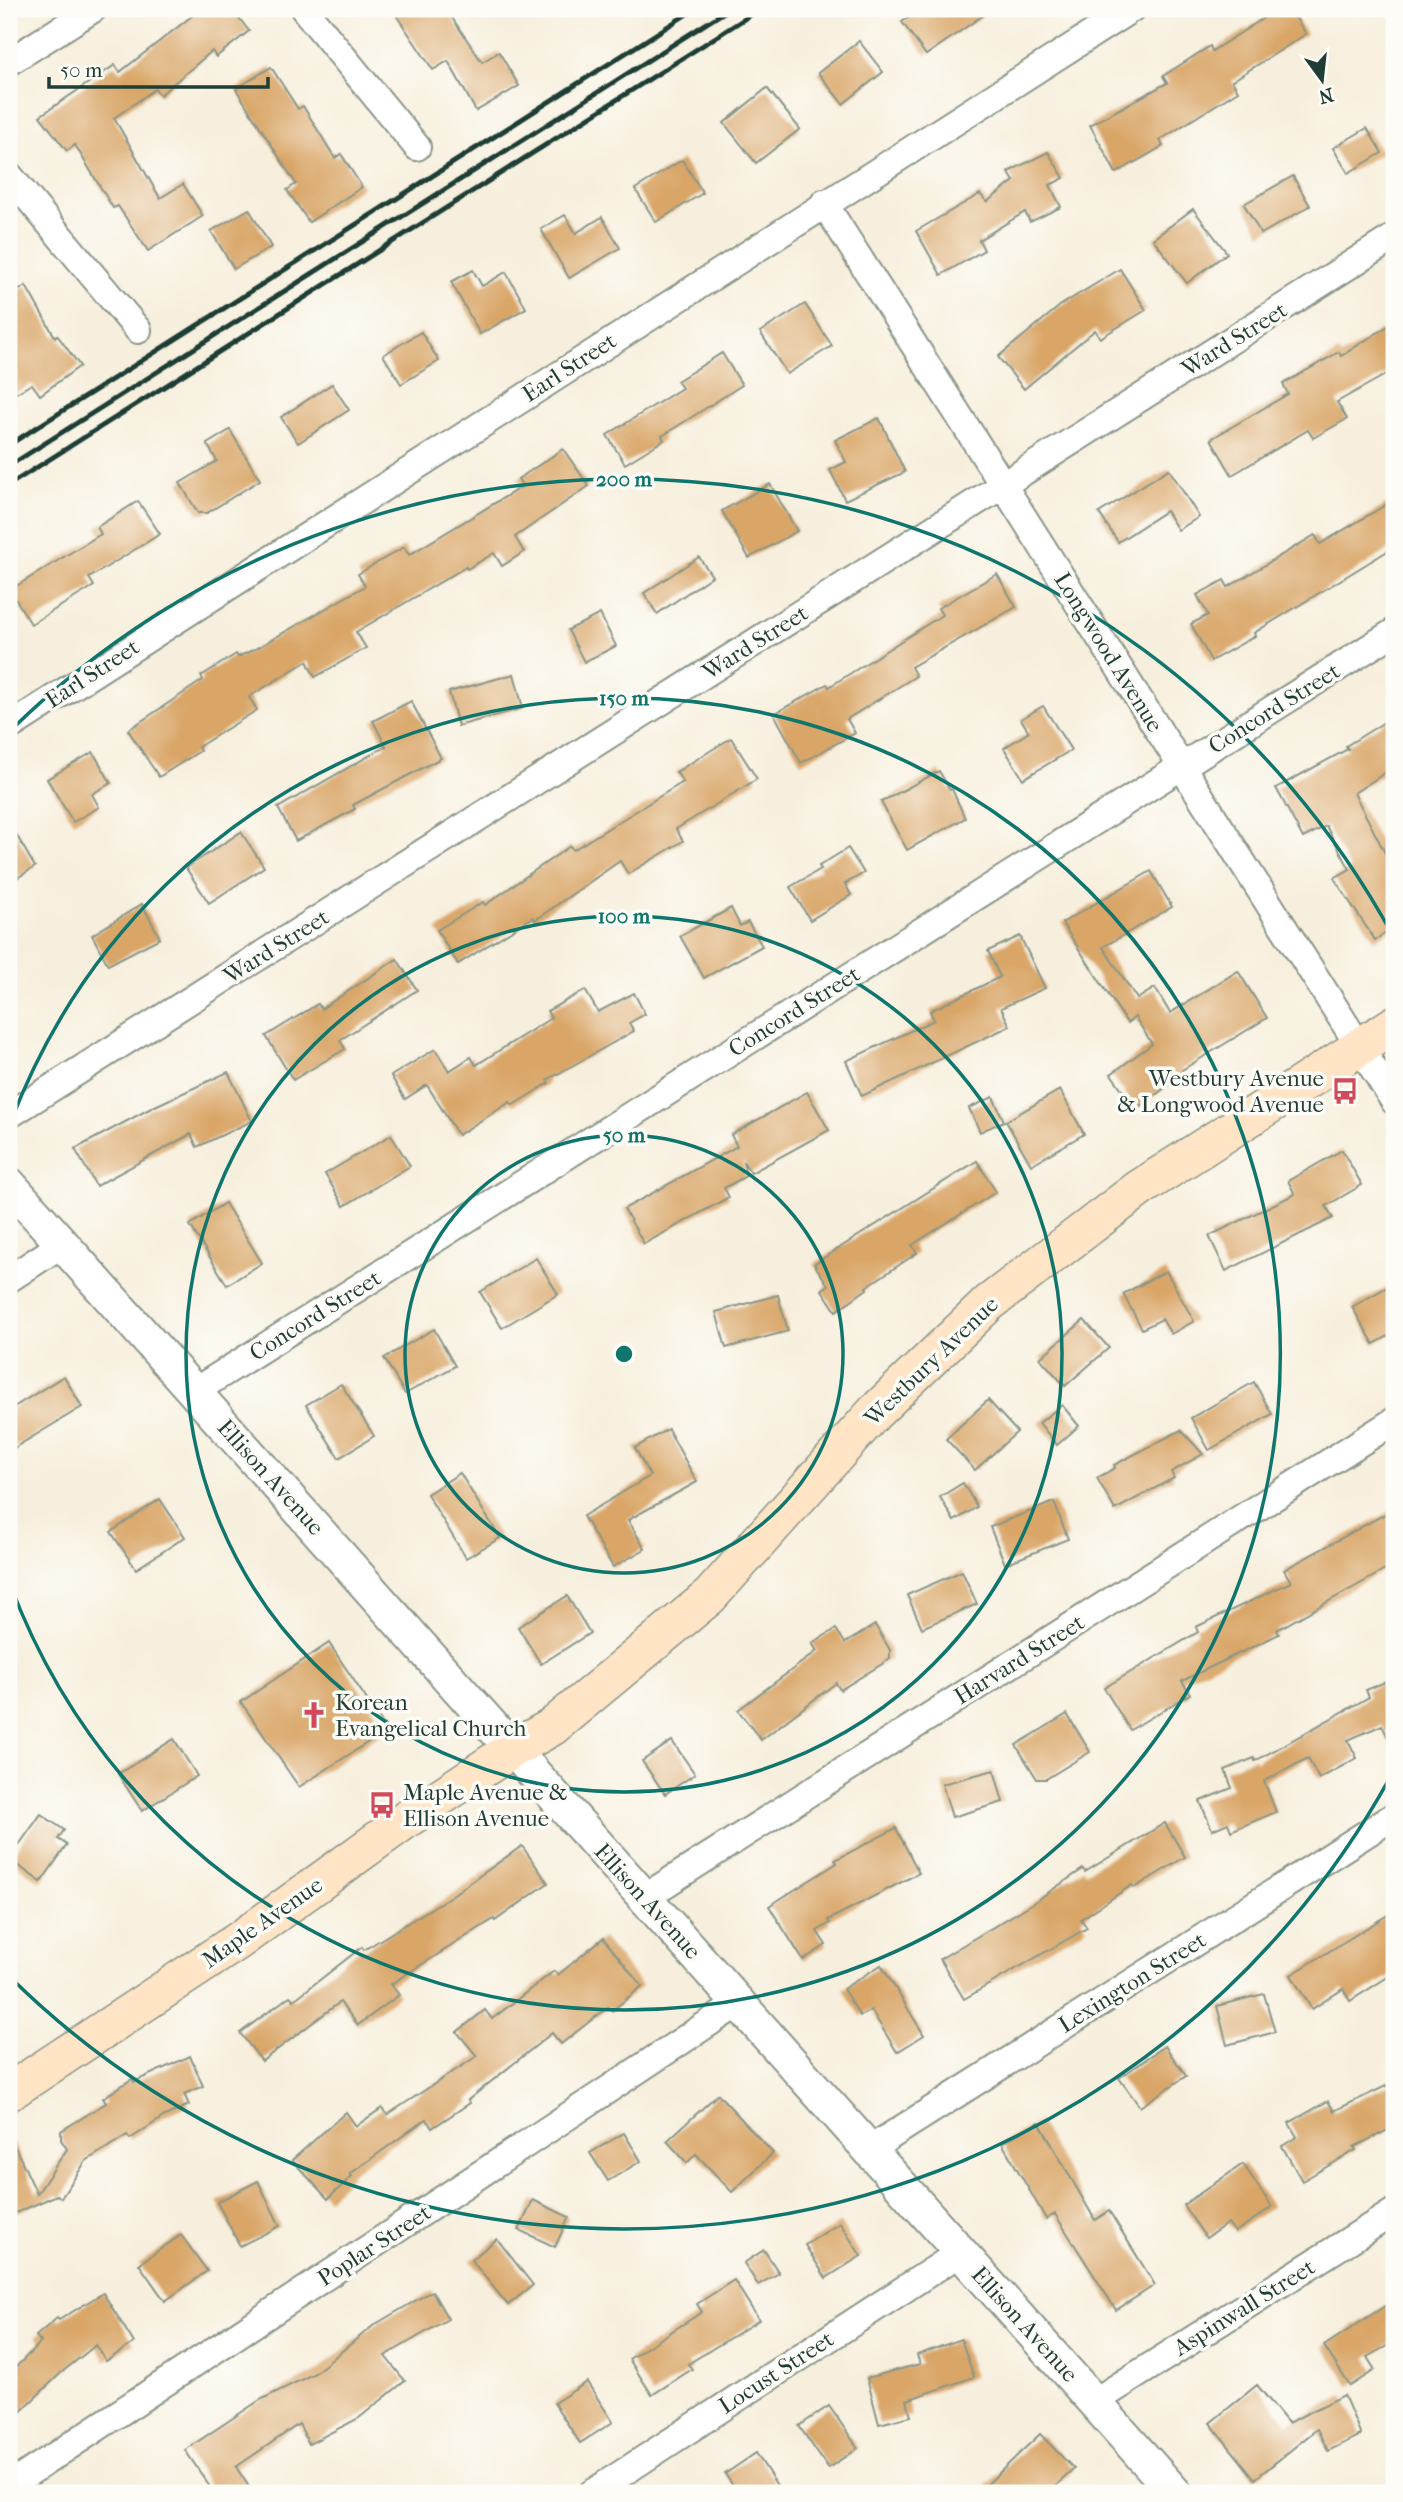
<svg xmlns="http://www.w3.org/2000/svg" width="1403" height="2502" viewBox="0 0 1403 2502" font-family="'IM FELL French Canon',serif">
  <rect width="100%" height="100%" fill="#fdfcf7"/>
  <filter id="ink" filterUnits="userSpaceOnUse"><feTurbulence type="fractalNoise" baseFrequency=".0143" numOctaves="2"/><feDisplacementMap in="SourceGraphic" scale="14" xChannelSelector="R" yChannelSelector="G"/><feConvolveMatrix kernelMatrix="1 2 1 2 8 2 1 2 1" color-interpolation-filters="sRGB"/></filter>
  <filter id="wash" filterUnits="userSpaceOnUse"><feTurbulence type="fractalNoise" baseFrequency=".00686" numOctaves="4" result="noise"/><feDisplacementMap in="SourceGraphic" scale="28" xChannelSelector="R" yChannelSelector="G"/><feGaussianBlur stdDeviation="1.57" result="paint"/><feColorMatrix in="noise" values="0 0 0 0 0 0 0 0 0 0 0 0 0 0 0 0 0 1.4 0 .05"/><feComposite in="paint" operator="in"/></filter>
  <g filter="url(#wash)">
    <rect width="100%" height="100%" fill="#f7efdd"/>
    <g id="blocks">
      <g fill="#d9a667">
        <path d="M201,9H232L249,31L216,57L212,51L160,95L155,89L114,118L160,198L183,184L203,216L148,251L118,206L113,208L75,145L67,151L40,116L115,65L120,72Z"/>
        <path d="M392,9H446L482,62L499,52L519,86L476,111L448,61L433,70Z"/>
        <path d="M921,9H992L926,55L902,22Z"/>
        <path d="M1278,9H1290L1306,34L1232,81L1238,91L1160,140L1163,146L1116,173L1090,125L1167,83L1163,76L1210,46L1212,51Z"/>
        <path d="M859,41L883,72L843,104L818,73Z"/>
        <path d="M271,67L298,109L303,106L335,158L341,154L362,187L309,222L287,190L296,184L236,89Z"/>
        <path d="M767,88L800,129L756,163L724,123Z"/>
        <path d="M1367,128L1382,153L1348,173L1333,148Z"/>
        <path d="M1048,152L1064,178L1050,185L1061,207L1030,222L1025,212L979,240L984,250L941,275L916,231L980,194L987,202L1014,181L1008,172Z"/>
        <path d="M682,160L703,193L656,222L635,189Z"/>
        <path d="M1293,176L1310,206L1261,234L1244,204Z"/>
        <path d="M249,209L271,247L234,269L211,231Z"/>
        <path d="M1193,209L1227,253L1187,283L1153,239Z"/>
        <path d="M565,215L576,233L602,217L620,248L569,278L541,229Z"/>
        <path d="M1120,269L1146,310L1100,338L1095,330L1024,389L998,357L1061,305Z"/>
        <path d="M473,270L482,286L506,272L526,308L480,334L451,282Z"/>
        <path d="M26,286L55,337L57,335L80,366L40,395L32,384L9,397V296Z"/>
        <path d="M805,304L832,346L787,374L760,332Z"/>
        <path d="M1394,322V370L1337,402L1347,419L1313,438L1308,430L1232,475L1211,439L1288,394L1283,384L1339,352L1341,356Z"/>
        <path d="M421,332L439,361L401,384L383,355Z"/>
        <path d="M722,353L742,385L662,436L664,440L625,464L607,435L682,388L677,381Z"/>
        <path d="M332,384L349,410L298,443L281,417Z"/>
        <path d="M879,418L905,472L845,500L830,470L846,462L835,440Z"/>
        <path d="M230,430L260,480L207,513H198L180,483L217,461L207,444Z"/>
        <path d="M563,449L589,486L515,537L524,552L502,566L494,553L467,569L466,567L356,632L366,648L315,677L307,661L249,697L257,710L198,747L200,751L159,777L128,730L203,680L201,676L236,654L238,657L255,649L365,586L358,574L404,547L409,555L523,486L518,479Z"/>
        <path d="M1169,469L1199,517L1178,530L1166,511L1118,542L1099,513Z"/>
        <path d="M770,484L797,531L749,558L722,511Z"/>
        <path d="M1394,500V547L1254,633L1255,636L1211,661L1191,624L1208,615L1197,595L1224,580L1228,587L1315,535L1320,544Z"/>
        <path d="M138,501L160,534L89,578L94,586L31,624L10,590L101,534L97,527Z"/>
        <path d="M699,557L712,576L657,614L644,593Z"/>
        <path d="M997,574L1016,607L911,667L916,676L847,719L855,733L801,763L774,714L827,684L829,687L942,615L938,608Z"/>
        <path d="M600,614L616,646L584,662L568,630Z"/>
        <path d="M514,674L523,708L458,726L449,692Z"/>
        <path d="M411,701L441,758L353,805L355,809L296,841L278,808L386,746L373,721Z"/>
        <path d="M1043,706L1071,750L1023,779L1004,748L1029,732L1021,719Z"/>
        <path d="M1394,716V767L1354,793L1394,870V927L1375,940L1334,878L1350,869L1326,826L1303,838L1276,788L1348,749L1346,746Z"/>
        <path d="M731,738L757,779L676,829L683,841L628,874L620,861L535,920L533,917L458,964L437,930L483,902L485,905L570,846L573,850L683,782L676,772Z"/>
        <path d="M93,752L111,783L92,794L99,807L73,822L47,779Z"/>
        <path d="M939,771L950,790L952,789L965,818L907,850L881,802Z"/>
        <path d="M9,822L35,867L9,883Z"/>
        <path d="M241,832L264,867L209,903L186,868Z"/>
        <path d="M848,848L864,873L845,884L851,895L810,920L790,887L821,869L819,866Z"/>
        <path d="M1151,871L1172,907L1103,947L1137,999L1155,988L1170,1013L1238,971L1267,1018L1182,1070L1184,1074L1136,1109L1111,1074L1152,1044L1135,1017L1127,1023L1062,923Z"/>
        <path d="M142,904L160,938L108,965L92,935Z"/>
        <path d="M731,908L740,926L748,922L762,946L704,978L680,936Z"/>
        <path d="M1020,936L1045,988L1001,1008L1010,1026L862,1096L846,1061L934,1020L930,1011L1000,977L988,951Z"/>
        <path d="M397,959L417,990L340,1040L345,1049L293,1080L266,1036L318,1004L321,1009Z"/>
        <path d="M585,990L598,1012L634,993L645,1014L629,1023L634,1031L547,1080L549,1083L513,1105L510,1102L458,1135L427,1085L405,1099L391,1076L435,1049L449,1071L471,1057L476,1065L551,1018L547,1011Z"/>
        <path d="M228,1072L252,1121L197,1147L191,1134L96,1186L75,1149L153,1107Z"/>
        <path d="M1060,1090L1084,1134L1031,1165L1006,1121Z"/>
        <path d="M807,1092L829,1130L751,1173L743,1161L746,1176L724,1188L729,1197L644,1244L624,1209L737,1146L731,1135Z"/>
        <path d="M993,1097L1004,1121L980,1132L969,1108Z"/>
        <path d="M391,1135L410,1166L344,1206L325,1174Z"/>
        <path d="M1342,1150L1362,1185L1326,1206L1333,1218L1226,1271L1209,1236L1295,1194L1288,1181Z"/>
        <path d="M977,1161L996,1192L912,1245L917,1253L866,1287L867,1289L836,1311L822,1290L828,1285L814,1264Z"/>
        <path d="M225,1203L262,1263L227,1285L190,1225Z"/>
        <path d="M536,1258L558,1294L502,1328L480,1292Z"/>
        <path d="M1166,1271L1194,1321L1171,1334L1162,1319L1142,1329L1123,1294Z"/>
        <path d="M1394,1283V1333L1374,1344L1352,1307Z"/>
        <path d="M778,1295L788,1331L726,1348L716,1312Z"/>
        <path d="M1084,1320L1109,1348L1065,1386L1040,1358Z"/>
        <path d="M434,1329L455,1366L405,1394L384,1358Z"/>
        <path d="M64,1376L82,1407L9,1451V1410Z"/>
        <path d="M1254,1382L1272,1414L1209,1450L1191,1418Z"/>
        <path d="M341,1384L374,1436L339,1458L306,1405Z"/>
        <path d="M988,1400L1017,1432L975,1470L946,1439Z"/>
        <path d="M1062,1405L1079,1426L1057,1445L1039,1423Z"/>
        <path d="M668,1429L697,1482L628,1520L645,1549L613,1567L583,1516L650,1476L635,1448Z"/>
        <path d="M1181,1430L1203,1454L1171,1472L1174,1478L1115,1510L1097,1478L1115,1468L1114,1465Z"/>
        <path d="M460,1473L500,1538L466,1558L427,1494Z"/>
        <path d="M963,1483L977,1507L954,1521L940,1497Z"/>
        <path d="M160,1499L185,1537L136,1569L111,1532Z"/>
        <path d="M1054,1502L1068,1539L1005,1564L990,1527Z"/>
        <path d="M1394,1509V1565L1277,1630L1279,1634L1182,1681L1190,1694L1130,1730L1104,1688L1198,1632L1196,1627L1291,1582L1284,1570Z"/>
        <path d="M962,1571L977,1604L922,1628L907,1595Z"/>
        <path d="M567,1596L590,1633L541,1664L518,1627Z"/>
        <path d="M875,1625L890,1650V1659L840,1690L836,1683L761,1740L738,1710L817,1651L812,1643L836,1629L845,1643Z"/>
        <path d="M329,1643L387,1730L299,1787L241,1702Z"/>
        <path d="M1394,1678V1751L1382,1725L1348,1740L1357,1758L1319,1779L1308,1758L1264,1781L1276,1812L1231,1831L1228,1823L1212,1830L1200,1801L1232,1788L1225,1770L1254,1758L1255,1761L1369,1697L1366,1690Z"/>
        <path d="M1067,1714L1090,1752L1046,1779H1037L1016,1745Z"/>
        <path d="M174,1739L197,1776L142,1811L118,1774Z"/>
        <path d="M672,1741L695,1774L665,1794L642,1761Z"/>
        <path d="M994,1770L1003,1802L952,1817L942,1784Z"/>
        <path d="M41,1814L64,1830L58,1839L67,1845L41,1882L9,1859Z"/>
        <path d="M1165,1823L1185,1857L1134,1888L1132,1885L1081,1919L1087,1928L964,1999L940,1959L1030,1905L1083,1869L1085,1872Z"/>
        <path d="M896,1828L919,1873L828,1920L830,1923L817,1931L826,1945L803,1960L769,1906L837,1863L835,1860Z"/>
        <path d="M522,1846L548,1883L495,1921L494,1919L391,1984L399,1995L358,2025L340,2002L262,2061L240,2033L290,1996L294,2000L362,1947L364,1950L451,1896Z"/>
        <path d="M1394,1911V1973L1350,2001L1343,1989L1312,2009L1291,1975Z"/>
        <path d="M603,1938L642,1986L612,2011L608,2007L561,2044L552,2033L468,2100L470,2103L432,2128L426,2119L350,2174L352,2176L328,2199L292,2160L346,2112L356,2126L382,2108L387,2115L477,2056L457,2032L485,2010L492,2019L554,1971L558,1975Z"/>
        <path d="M881,1965L924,2035L897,2052L871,2010L860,2016L843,1989Z"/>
        <path d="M1264,1994L1275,2032L1227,2045L1217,2006Z"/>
        <path d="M1165,2046L1186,2076L1140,2107L1119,2078Z"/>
        <path d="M190,2056L203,2086L184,2094L189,2105L165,2116L130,2139L127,2135L86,2161L61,2198L57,2195L9,2216V2134L37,2194L67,2149L61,2140V2131L106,2103L103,2098L132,2079L134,2082Z"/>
        <path d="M1394,2082V2127L1354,2147L1356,2150L1302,2181L1282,2146L1297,2137L1289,2123L1328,2101L1334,2111Z"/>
        <path d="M718,2094L773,2153L732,2192L696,2154L687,2163L667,2141Z"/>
        <path d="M1039,2122L1095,2220L1109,2211L1155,2285L1116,2310L1055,2214L1046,2219L1002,2143Z"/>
        <path d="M624,2133L641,2161L608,2181L590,2153Z"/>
        <path d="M1243,2164L1272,2207L1235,2232L1228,2223L1206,2238L1183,2205Z"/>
        <path d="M258,2181L280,2226L240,2246L217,2202Z"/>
        <path d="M533,2200L569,2217L555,2247L519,2230Z"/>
        <path d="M840,2223L861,2256L826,2278L805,2245Z"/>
        <path d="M181,2235L207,2271L165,2301L139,2264Z"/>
        <path d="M497,2239L533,2285L508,2305L471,2260Z"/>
        <path d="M764,2250L779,2273L758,2285L744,2263Z"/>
        <path d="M734,2280L759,2320L688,2364L692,2369L652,2395L629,2359L702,2312L697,2304Z"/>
        <path d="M432,2291L448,2319L385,2356L405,2381L359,2418L309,2444L299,2424L236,2467L253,2493H214L185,2450L260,2400L315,2373L374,2325Z"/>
        <path d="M103,2293L134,2343L106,2361L96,2345L62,2372L9,2423V2374L41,2342L36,2336L57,2318L59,2320Z"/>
        <path d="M1394,2300V2342L1367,2357L1375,2370L1350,2386L1324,2346Z"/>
        <path d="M961,2339L974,2377L907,2400L911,2416L879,2424L867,2378L920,2364L917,2355Z"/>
        <path d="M587,2382L613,2422L580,2443L554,2403Z"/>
        <path d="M1257,2385L1288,2423L1344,2395L1361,2435L1328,2451L1317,2429L1255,2479L1210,2423Z"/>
        <path d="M829,2406L858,2448L828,2468L799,2426Z"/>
        <path d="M1040,2434L1074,2469L1048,2493H978Z"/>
        <path d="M756,2453L782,2493H738L725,2474Z"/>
      </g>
    </g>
  </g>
  <g filter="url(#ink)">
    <use href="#blocks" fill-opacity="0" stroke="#8b9688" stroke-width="2"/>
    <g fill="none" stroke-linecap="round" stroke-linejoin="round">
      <defs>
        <g id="minor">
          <path d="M304,9L417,147"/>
          <path d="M9,62L93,9"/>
          <path d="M9,175L138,330"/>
          <path d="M824,203L1394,1101"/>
          <path d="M9,727L1131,9"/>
          <path d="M9,1115L1394,237"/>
          <path d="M9,1279L62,1244"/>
          <path d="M195,1391L1394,632"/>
          <path d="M645,1897L1394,1421"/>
          <path d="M870,2149L1394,1816"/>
          <path d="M1094,2402L1394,2212"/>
          <path d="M9,2486L739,2003"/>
          <path d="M592,2493L961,2252"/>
        </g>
        <path id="tertiary" d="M9,1184L1175,2493"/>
        <path id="secondary" d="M9,2092L238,1941L404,1821L513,1749L552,1727L710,1596L875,1412L989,1303L1140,1188L1394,1025"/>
      </defs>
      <use href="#minor" stroke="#8b9688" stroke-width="30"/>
      <use href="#tertiary" stroke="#8b9688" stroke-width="37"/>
      <use href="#secondary" stroke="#8b9688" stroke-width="40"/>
      <use href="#minor" stroke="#fff" stroke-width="26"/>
      <use href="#tertiary" stroke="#fff" stroke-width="33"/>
      <use href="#secondary" stroke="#ffe4c6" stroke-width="37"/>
      <g stroke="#1f3d34" stroke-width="5">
        <path d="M9,445L695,9"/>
        <path d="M9,466L729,9"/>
        <path d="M9,485L760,9"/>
      </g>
    </g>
  </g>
  <g fill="none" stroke="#0f766e" stroke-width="3.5">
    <circle cx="624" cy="1354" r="219"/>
    <circle cx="624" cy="1354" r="438"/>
    <path d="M10 1124A656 656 0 1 1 10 1584"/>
    <path d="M1393 1772A875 875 0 0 1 11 1978M11 730A875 875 0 0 1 1393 936"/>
  </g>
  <defs>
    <symbol id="bus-bare" viewBox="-9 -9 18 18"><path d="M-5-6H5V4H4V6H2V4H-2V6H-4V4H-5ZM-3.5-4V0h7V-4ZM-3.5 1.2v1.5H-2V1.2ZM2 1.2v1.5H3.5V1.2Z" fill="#d1495b" stroke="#fdfcf7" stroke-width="2.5" paint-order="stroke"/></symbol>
    <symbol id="church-bare" viewBox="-9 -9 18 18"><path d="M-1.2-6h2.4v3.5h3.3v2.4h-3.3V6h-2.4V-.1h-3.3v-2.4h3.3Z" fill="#d1495b" stroke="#fdfcf7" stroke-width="2.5" paint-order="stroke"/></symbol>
  </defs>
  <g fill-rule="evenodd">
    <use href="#bus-bare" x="1326" y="1072" width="38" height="38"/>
    <use href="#church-bare" x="295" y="1696" width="38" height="38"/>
    <use href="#bus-bare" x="363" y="1786" width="38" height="38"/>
  </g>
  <g text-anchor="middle" stroke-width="7" stroke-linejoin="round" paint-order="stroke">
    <g font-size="23" fill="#1f3d34" stroke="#fdfcf7">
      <text transform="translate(1234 339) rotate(-32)" y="8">Ward Street</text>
      <text transform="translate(569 367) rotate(-33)" y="8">Earl Street</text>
      <text transform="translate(755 642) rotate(-32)" y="8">Ward Street</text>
      <text transform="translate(1109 652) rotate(58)" y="8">Longwood Avenue</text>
      <text transform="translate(92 673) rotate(-33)" y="8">Earl Street</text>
      <text transform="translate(1274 708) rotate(-32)" y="8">Concord Street</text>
      <text transform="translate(276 946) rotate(-32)" y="8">Ward Street</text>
      <text transform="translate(794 1011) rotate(-32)" y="8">Concord Street</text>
      <text transform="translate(315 1315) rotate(-32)" y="8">Concord Street</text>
      <text transform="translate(931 1361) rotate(-44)" y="8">Westbury Avenue</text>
      <text transform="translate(271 1477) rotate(48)" y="8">Ellison Avenue</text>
      <text transform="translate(1019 1659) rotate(-32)" y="8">Harvard Street</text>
      <text transform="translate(648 1901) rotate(48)" y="8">Ellison Avenue</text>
      <text transform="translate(262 1922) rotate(-35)" y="8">Maple Avenue</text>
      <text transform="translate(1132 1982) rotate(-32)" y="8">Lexington Street</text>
      <text transform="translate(374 2245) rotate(-33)" y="8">Poplar Street</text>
      <text transform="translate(1244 2307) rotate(-32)" y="8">Aspinwall Street</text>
      <text transform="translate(1025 2324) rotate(48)" y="8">Ellison Avenue</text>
      <text transform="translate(776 2372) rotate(-33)" y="8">Locust Street</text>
    </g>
    <g font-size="23" fill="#1f3d34" stroke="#fdfcf7" text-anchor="start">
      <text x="1324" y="1086" text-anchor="end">Westbury Avenue<tspan x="1324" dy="26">&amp; Longwood Avenue</tspan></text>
      <text x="335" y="1710">Korean<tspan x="335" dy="26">Evangelical Church</tspan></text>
      <text x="403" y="1800">Maple Avenue &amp;<tspan x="403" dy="26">Ellison Avenue</tspan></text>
    </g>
  </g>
  <circle cx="624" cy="1354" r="10" fill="#0f766e" stroke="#fdfcf7" stroke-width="3.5"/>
  <g font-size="21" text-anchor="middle" font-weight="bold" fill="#0f766e" stroke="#fdfcf7" stroke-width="7" stroke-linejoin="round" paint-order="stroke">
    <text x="624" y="486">200 m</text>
    <text x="624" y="705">150 m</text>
    <text x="624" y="923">100 m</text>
    <text x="624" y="1142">50 m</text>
  </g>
  <rect width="1403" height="2502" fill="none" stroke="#fdfcf7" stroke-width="35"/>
  <g transform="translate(1322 80) rotate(165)" stroke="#fdfcf7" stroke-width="5" paint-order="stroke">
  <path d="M0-5L12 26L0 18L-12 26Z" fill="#1f3d34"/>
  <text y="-10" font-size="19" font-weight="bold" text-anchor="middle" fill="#1f3d34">N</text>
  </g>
  <path d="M49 77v10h219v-10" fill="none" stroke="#1f3d34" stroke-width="3.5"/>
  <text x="60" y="77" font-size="21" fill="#1f3d34" stroke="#fdfcf7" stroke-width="5" paint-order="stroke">50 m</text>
</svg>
